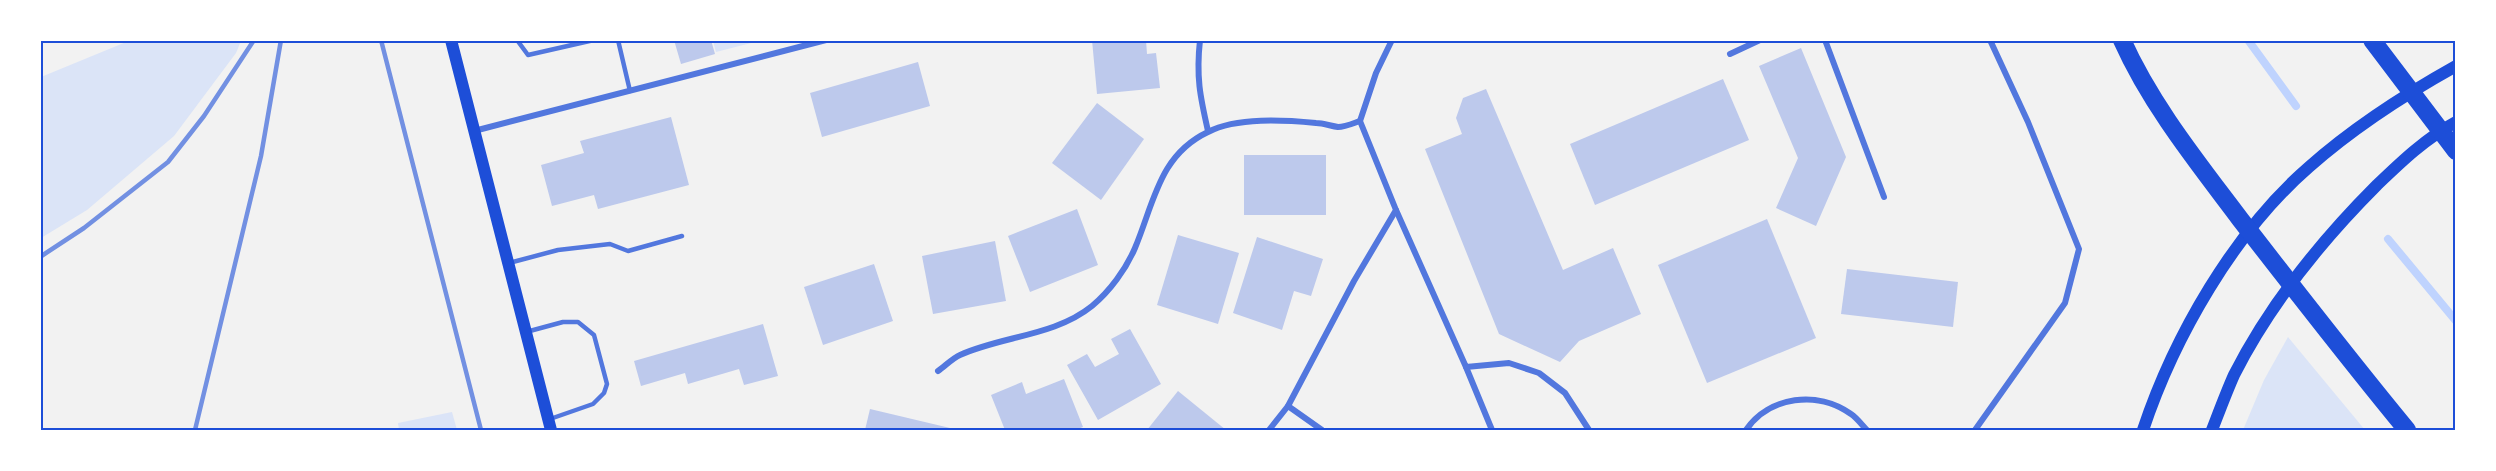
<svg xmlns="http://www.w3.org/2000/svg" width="2496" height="471" viewBox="0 0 2496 471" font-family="'Fira Sans Condensed',sans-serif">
  <rect width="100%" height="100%" fill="#f2f2f2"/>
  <g fill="#dbe4f7">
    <path d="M131,40L241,41L236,53L174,136L87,210L41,238V77Z"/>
    <path d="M713,41V40L759,41L716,52Z"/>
    <path d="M2288,337L2365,430H2243L2264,380Z"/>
    <path d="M452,412L457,430H399L398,423Z"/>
  </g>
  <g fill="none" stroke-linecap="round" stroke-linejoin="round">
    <g stroke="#bfd3fe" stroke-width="8">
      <path d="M2248,40L2296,106"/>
      <path d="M2388,239L2456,321"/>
    </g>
  </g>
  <g fill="#bdc9ec">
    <path d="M674,40H711L715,54L681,64Z"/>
    <path d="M1092,40H1146L1147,54L1156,53L1160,88L1097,94Z"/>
    <path d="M1801,48L1846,157L1816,226L1776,208L1798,158L1759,66Z"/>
    <path d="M918,62L930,106L822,137L810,93Z"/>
    <path d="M1723,79L1749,140L1595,205L1570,144Z"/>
    <path d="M1486,89L1563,270L1613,248L1641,314L1579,341L1560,362L1499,334L1425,149L1462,134L1456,118L1463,98Z"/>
    <path d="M1097,103L1144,139L1101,200L1052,163Z"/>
    <path d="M671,117L689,185L598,209L594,195L552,206L541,165L584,153L580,141Z"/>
    <rect x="1244" y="155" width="82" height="60"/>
    <path d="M1077,209L1098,265L1030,292L1008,236Z"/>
    <path d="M1767,219L1816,338L1707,383L1658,265Z"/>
    <path d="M1178,235L1239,253L1218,324L1157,305Z"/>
    <path d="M1257,237L1323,259L1311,296L1294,291L1282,330L1233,313Z"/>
    <path d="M995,241L1006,301L933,314L922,256Z"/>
    <path d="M874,264L893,321L823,345L804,287Z"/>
    <path d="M1847,269L1958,282L1953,327L1841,314Z"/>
    <path d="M763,324L778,376L744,385L739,369L688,384L685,373L641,386L634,361Z"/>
    <path d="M1130,329L1161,384L1098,420L1067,365L1087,354L1095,367L1119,354L1111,339Z"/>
    <path d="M1064,379L1083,427L1075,430H1005L991,395L1022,382L1026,394Z"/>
    <path d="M1178,391L1226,430H1147Z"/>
    <path d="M870,409L950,428V430H865Z"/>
  </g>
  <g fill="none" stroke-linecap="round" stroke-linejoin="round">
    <g stroke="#5277de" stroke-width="4.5">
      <path d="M517,40L528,55L594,40"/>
      <path d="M618,40L630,91"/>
      <path d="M509,263L558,250L610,244L628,251L682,236"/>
      <path d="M526,332L563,322H578L594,335L607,384L604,393L593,404L550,419"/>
    </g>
    <g stroke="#5277de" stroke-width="6">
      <path d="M1200,40C1196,77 1200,96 1208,131"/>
      <path d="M1825,40L1884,197"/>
      <path d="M1730,54L1760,40"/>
      <path d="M474,131L826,40"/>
      <path d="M1396,210L1466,367L1509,363L1539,373L1565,393L1589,430"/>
      <path d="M1466,367L1492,430"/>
      <path d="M938,371C945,366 953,358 960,355C1002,336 1055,336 1092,306C1110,291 1126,269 1135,248C1154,203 1159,155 1208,132C1237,117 1284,120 1316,123C1323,123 1331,126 1338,127C1345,127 1354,123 1360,121"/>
      <path d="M1288,406L1322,430"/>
      <path d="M1269,430L1288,406L1354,281L1396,210L1360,121L1376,73L1392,40"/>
      <path d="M1746,430C1769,396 1818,390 1851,414C1857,418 1862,425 1867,430"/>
      <path d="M1975,430L2065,303L2079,249L2028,122L1990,40"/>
    </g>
    <g stroke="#1d4ed8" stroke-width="12">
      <path d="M451,40L551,430"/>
      <path d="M2143,430C2174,337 2234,232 2309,167C2353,128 2404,95 2456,66"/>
      <path d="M2212,430C2219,412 2226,393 2234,375C2270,304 2321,241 2377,185C2401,162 2426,138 2456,122"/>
    </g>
    <g stroke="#1d4ed8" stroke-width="18">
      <path d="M2122,40C2151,105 2198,163 2240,219C2295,290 2350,361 2407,430"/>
      <path d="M2372,40L2456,151"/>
    </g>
    <g stroke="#7290e2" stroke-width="4.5">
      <path d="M381,40L481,430"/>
      <path d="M40,257L84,228L168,162L204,116L254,40"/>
      <path d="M195,430L261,156L281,40"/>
    </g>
  </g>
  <rect width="2496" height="471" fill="none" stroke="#ffffff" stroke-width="84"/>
  <rect x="42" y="42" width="2412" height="387" fill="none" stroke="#1d4ed8" stroke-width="2"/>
</svg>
